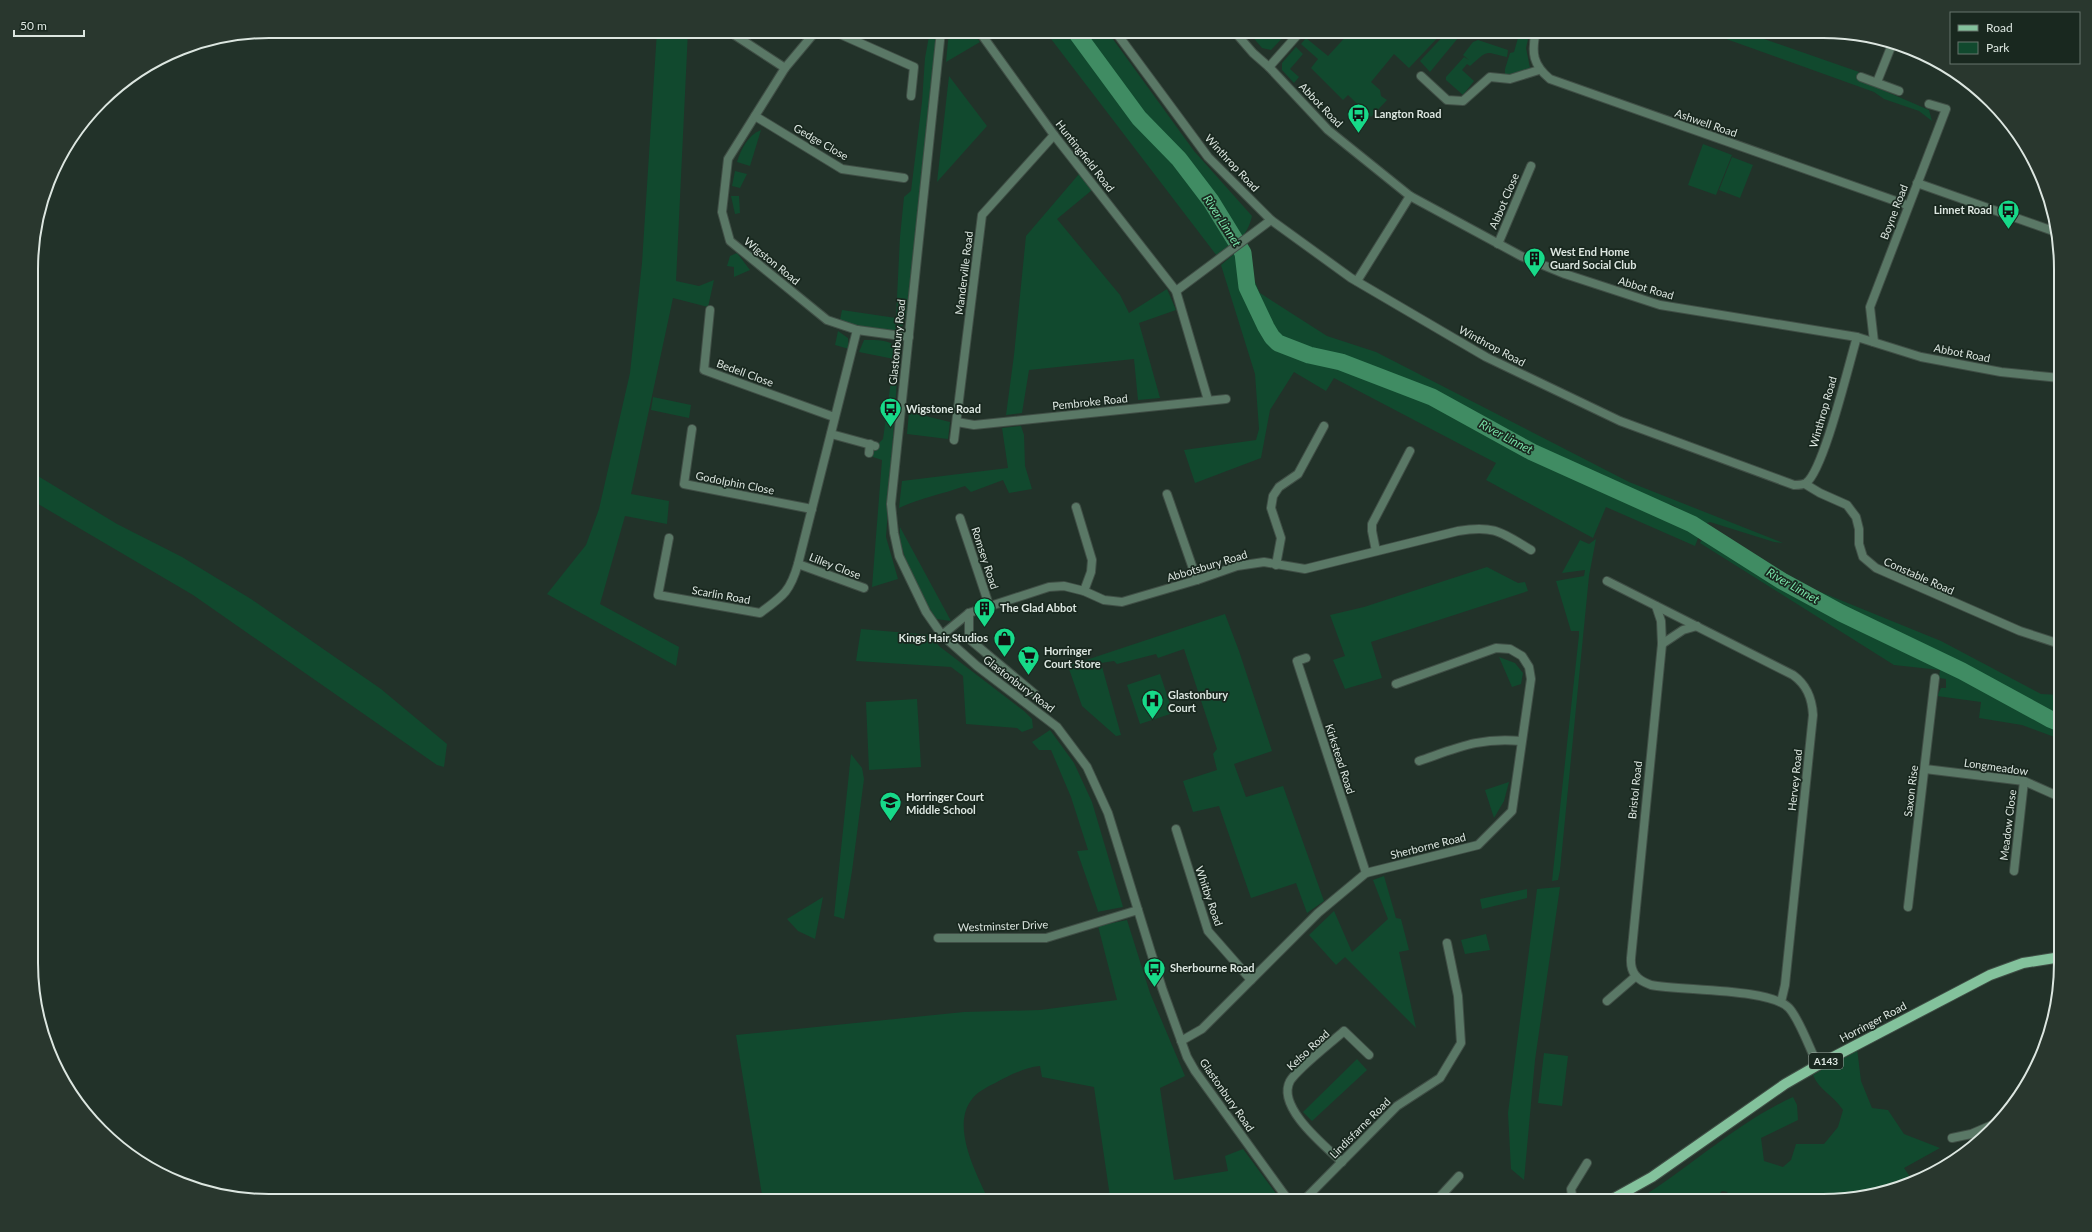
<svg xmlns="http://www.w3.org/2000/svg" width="2092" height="1232" viewBox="0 0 2092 1232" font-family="Lato,sans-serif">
  <rect width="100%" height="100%" fill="#223229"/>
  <g fill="#11492e" fill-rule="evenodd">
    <path d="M657,31H688L676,281L699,286L714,280L708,307L673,298L631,494L669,501L667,524L625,516L600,604L679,647L676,666L547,594L586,545L599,509L630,373L642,263Z"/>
    <path d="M930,31H941L907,313L903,325L895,332L839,325L842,310L896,318L900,237L904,197L911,191L922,102L925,58Z"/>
    <path d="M949,31H972L980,42L946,62Z"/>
    <path d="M1045,31H1084L1087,35L1085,31H1107L1194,151L1252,216C1247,238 1235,244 1217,256ZM1197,186L1211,201L1230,235Z"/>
    <path d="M1255,31H1261L1268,37L1273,31H1289L1271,50L1262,48L1251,35Z"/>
    <path d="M1351,31H1444L1409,68L1394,54L1371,82L1380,90L1381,96L1387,100L1371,117L1348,95L1343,100L1311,68L1318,59L1301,44L1306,38L1328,56Z"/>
    <path d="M1448,31H1453L1458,38L1430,72L1420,61Z"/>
    <path d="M1520,31H1530L1526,48L1530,68L1528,71L1511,76L1505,74V69L1510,53L1514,52Z"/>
    <path d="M1704,31H1741L1859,72L1857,79L1929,110L1932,121L1919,111L1884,99L1874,92Z"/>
    <path d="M1478,40L1508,50L1507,57C1483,52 1490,49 1470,66L1467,64L1462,70L1474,81L1463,95L1446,80V77L1464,57L1469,60L1463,55L1473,42Z"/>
    <path d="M1296,47L1303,54L1290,69L1299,77L1294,83L1282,70V63Z"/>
    <path d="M949,76L987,126L937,182Z"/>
    <path d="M761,130L750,166L737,162C741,149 748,135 761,130Z"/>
    <path d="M1703,144L1732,155L1716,195L1688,185Z"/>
    <path d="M1732,157L1753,165L1740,198L1719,190Z"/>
    <path d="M735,171L747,174L740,188L732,186Z"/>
    <path d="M1079,174L1092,190L1057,219L1120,295L1129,313L1167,289L1176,310L1139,323L1160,398L1138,400L1134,359L1029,370L1022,413L1006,415L1014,355L1026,236Z"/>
    <path d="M731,196H739L740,213L735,214Z"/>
    <path d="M1240,249L1260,293L1327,336L1376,352L1629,482L1783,543L1774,542L1710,522L1705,524L1669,503L1702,528L1695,546L1606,507L1593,538L1486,480L1496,463L1334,378L1326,391L1294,372L1270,410L1261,458L1195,483L1184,450L1256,440L1259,429L1255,374L1221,265Z"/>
    <path d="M737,253L750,270L734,277V267L727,266L730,256Z"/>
    <path d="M838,331L848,338L849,349L835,345Z"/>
    <path d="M864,340C877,340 891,339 899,350L886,537L898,579L872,587L882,460L873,457L869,453L883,439L894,359L859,352Z"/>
    <path d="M653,397L691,405L689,418L651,410Z"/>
    <path d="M909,412L950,422L948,439L907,434Z"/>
    <path d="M1021,426L1024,435L1025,466L1032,489L1009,493L1003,480L971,492L965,486C943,494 920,498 899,508L902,481L1008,468L1002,428Z"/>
    <path d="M33,473L117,524L182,557L251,599L381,689L447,744L444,767L437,765L193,595L33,501Z"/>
    <path d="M900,527L951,621L936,619C922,596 897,553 900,527Z"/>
    <path d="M1706,531L1776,574L1941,641L2041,694L2060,695V720L2037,712L1912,644L1899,645L1957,671L2045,720L2060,726V739L2022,725L1979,718L1981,702L1937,696L1941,688H1946V679L1939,678L1940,670L1894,665L1700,543Z"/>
    <path d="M1596,539L1589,576L1560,870L1558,880L1552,881L1579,635V631H1571L1556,581L1584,576L1585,570L1562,573L1580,540L1589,544Z"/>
    <path d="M1487,567L1518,583L1525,582L1528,591L1371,642L1382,678L1345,689L1333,660L1345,656L1330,615L1364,607Z"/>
    <path d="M1225,614L1239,651L1272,751L1234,764L1246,797L1283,786L1324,901L1307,913L1296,883L1251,898L1219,806L1193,812L1183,781L1217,770L1213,754L1217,749L1184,649L1158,658L1156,654L1117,664L1114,661L1101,663L1121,735L1116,736L1082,706L1068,666Z"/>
    <path d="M861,629L931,635L939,646L1024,711L1032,719L1033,728L1022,732L1017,728L966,724L963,676L951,667L856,661Z"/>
    <path d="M1499,657L1515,663L1523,673L1521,684L1512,687Z"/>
    <path d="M1160,674L1173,713L1140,724L1127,685Z"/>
    <path d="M917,699L921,767L869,770L866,702Z"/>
    <path d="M1050,730L1074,763L1092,802L1123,907L1097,912L1098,911L1077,851L1088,850L1071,797L1051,750H1039L1032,742Z"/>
    <path d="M851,754L862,768L864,779L852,871L844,919L834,916Z"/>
    <path d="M1509,782L1504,801L1494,818L1485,790Z"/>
    <path d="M1384,876L1396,918L1401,919L1409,950L1399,952L1416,1028L1345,957L1336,965L1309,935L1334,911L1352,952L1388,919L1373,880Z"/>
    <path d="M1560,887L1535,1060L1524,1180L1511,1169L1508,1113L1537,889Z"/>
    <path d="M1527,889V898L1482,909L1480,899Z"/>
    <path d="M823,897L815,939L798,931L787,919Z"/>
    <path d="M1127,920L1150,993L1185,1076L1160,1088L1174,1180L1228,1171L1225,1156L1243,1149L1280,1199L1273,1201H1129L1128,1195L1110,1197L1094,1087L1042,1077L1040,1066C1026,1067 1010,1075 997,1082C987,1087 976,1092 970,1102C952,1129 977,1175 989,1201H763L736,1035L964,1012L1040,1010L1117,1000L1098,926Z"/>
    <path d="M1486,934L1490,950L1465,954L1461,940Z"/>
    <path d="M1857,1048L1861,1081L1872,1108L1888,1110L1904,1134L1940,1148L1904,1168L1913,1181C1850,1207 1784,1201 1716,1201L1728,1192L1722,1191L1713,1201H1636C1690,1168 1736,1123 1793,1097L1797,1105L1798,1120L1761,1138L1764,1161L1783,1167L1791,1160L1796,1144H1824L1838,1127L1843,1110C1833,1095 1819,1090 1813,1075Z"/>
    <path d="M1544,1053L1568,1056L1562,1106L1538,1103Z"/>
    <path d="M1357,1059L1367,1070L1312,1121L1303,1112Z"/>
    <path d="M564,1193L595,1201H555Z"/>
  </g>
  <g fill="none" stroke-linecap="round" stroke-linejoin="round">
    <path stroke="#408c63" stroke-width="17" d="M1075,31L1139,118L1179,159L1211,201L1243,253L1247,287L1266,327L1272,337L1278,343L1309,355L1341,362L1432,397L1532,452L1692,524L1782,581L1841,613L1962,671L2050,719L2060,723"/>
    <defs>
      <g id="street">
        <path d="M816,31L785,68L728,159L722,212L730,241L827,320L857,330L909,337"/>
        <path d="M833,31L914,67L911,96"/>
        <path d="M941,31L891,504L894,533L899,556L926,612L942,635L977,666L1057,727L1087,767L1108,813L1162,988L1187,1057L1195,1071L1289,1201"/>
        <path d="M979,31L1054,135L1176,291L1208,400"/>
        <path d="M1115,31L1208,157L1271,220L1351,278L1486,357L1620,421L1794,485C1798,485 1803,485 1806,483C1824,470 1849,363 1857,337"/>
        <path d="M1234,31L1253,53L1269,67L1328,130L1410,196L1521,256L1565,274L1660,305L1857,337L1921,357L2001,372L2060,378"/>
        <path d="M1536,31C1531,53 1533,65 1550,79L1907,205"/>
        <path d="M733,34L785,68"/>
        <path d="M1269,67L1301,31"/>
        <path d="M1421,76L1447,100L1463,101L1490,77L1510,79L1539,70"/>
        <path d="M1861,77L1899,91"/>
        <path d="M1877,82L1893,42"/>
        <path d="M755,116L842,169L904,178"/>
        <path d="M1917,183L2056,232"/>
        <path d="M1498,244L1531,166"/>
        <path d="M1357,281L1410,196"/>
        <path d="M1176,291L1271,220"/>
        <path d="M710,310L704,370L834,417"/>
        <path d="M1874,342L1870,307L1946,109L1929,104"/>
        <path d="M957,422L974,425L1226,399"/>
        <path d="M692,429L684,484L812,509"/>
        <path d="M831,434L875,446"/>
        <path d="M954,440L982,215L1054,135"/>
        <path d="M869,453L870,444"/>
        <path d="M1805,484L1820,493L1847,505L1856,517L1859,529V544L1863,557L1876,568L2020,631L2060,644"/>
        <path d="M1167,494L1197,580"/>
        <path d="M1076,507L1092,560L1091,572L1084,591"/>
        <path d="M960,518L989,605"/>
        <path d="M669,538L658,595L760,613C783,596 790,592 798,564L857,330"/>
        <path d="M1376,551L1372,531V524L1410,451"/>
        <path d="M798,564L864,588"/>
        <path d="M1276,565L1281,538L1271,508L1273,496L1279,487L1298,474L1324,426"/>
        <path d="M1607,581L1793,675C1807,685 1812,698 1813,715L1785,985L1781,1002"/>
        <path d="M1656,606L1661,621L1662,644L1631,958C1630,973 1637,980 1651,985C1681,991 1770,988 1789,1008C1800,1020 1810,1050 1818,1065"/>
        <path d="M969,613V639L1035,694"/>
        <path d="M942,635L969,613L1049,587L1064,586L1084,591L1104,600L1122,602L1197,580L1237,566L1264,562L1305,569L1458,531C1494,525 1501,532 1531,550"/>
        <path d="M1662,644L1683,630L1697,626"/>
        <path d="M1306,658L1297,661L1366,873"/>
        <path d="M1419,761C1457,748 1480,737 1521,741"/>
        <path d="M1925,769L2024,781L2060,797"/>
        <path d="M1176,829L1208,931L1251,980"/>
        <path d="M2014,871L2024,781"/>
        <path d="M1908,907L1935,678"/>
        <path d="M938,938H1046L1138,910"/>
        <path d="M1607,1001L1636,976"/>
        <path d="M1181,1041L1202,1029L1318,913L1366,873L1478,845L1512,811L1531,679L1529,667L1522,656L1510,649L1496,648L1396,684"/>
        <path d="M1952,1138L1971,1134L1999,1122"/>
        <path d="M1342,1162C1325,1146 1276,1107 1290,1081C1298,1068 1332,1042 1344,1031L1369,1055"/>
        <path d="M1303,1201L1397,1106L1440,1078L1461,1043L1458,996L1447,943"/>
        <path d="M1436,1201L1459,1176"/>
        <path d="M1573,1201L1571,1189L1587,1163"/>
      </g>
      <path id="primary" d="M1609,1201L1652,1177L1785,1084L1818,1065L1990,975L2023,963L2061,957"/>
    </defs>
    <use href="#street" stroke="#404f46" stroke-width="10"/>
    <use href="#primary" stroke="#404f46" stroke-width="12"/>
    <use href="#street" stroke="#5a7866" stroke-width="8"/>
    <use href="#primary" stroke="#83c29c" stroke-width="10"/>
  </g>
  <defs>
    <symbol id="bus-pin" viewBox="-11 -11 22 30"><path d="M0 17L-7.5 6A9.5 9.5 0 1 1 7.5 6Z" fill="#17d989" stroke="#19281f"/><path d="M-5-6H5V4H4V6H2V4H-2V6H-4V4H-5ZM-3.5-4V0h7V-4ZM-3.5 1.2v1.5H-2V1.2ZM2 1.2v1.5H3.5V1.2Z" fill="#111"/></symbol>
    <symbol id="building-pin" viewBox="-11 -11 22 30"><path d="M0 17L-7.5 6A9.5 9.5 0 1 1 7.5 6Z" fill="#17d989" stroke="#19281f"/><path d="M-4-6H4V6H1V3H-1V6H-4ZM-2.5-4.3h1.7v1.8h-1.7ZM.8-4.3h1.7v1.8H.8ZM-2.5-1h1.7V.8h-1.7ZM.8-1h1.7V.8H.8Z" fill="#111"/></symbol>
    <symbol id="shop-pin" viewBox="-11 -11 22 30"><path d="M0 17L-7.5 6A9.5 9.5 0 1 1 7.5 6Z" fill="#17d989" stroke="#19281f"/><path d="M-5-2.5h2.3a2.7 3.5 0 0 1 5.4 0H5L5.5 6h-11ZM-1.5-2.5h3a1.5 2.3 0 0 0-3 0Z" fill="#111"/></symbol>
    <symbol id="supermarket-pin" viewBox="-11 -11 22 30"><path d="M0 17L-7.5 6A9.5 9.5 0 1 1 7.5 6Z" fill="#17d989" stroke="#19281f"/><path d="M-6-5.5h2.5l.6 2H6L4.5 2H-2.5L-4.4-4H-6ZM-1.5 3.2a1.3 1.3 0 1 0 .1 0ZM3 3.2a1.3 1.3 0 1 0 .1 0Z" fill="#111"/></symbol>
    <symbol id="hospital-pin" viewBox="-11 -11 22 30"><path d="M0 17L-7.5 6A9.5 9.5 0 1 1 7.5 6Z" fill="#17d989" stroke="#19281f"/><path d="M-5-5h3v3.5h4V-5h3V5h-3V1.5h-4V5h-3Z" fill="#111"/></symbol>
    <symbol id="school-pin" viewBox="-11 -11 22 30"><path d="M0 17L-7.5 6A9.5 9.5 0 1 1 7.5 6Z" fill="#17d989" stroke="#19281f"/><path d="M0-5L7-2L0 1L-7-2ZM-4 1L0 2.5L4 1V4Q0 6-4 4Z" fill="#111"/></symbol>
  </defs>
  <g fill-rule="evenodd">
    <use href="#bus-pin" x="1346" y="102" width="25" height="34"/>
    <use href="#bus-pin" x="1996" y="198" width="25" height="34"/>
    <use href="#building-pin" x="1522" y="246" width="25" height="34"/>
    <use href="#bus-pin" x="878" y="396" width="25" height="34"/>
    <use href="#building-pin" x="972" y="596" width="25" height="34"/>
    <use href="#shop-pin" x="992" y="626" width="25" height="34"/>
    <use href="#supermarket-pin" x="1016" y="644" width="25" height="34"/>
    <use href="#hospital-pin" x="1140" y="688" width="25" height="34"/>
    <use href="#school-pin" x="878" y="790" width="25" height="34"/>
    <use href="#bus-pin" x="1142" y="956" width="25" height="34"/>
  </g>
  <g text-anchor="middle" stroke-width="3.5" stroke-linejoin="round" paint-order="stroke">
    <rect fill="#19281f" stroke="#a2ada6" stroke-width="1" x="1809" y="1053" width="34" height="16" rx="3"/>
    <g font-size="10" font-weight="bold" fill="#dce6e0">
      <text x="1826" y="1065">A143</text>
    </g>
    <g font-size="11" fill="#dce6e0" stroke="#19281f">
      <text transform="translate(1321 105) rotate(46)" y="4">Abbot Road</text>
      <text transform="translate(1706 123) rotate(19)" y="4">Ashwell Road</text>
      <text transform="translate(821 142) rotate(30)" y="4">Gedge Close</text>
      <text transform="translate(1085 156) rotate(52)" y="4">Huntingfield Road</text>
      <text transform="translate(1232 163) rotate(47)" y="4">Winthrop Road</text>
      <text transform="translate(1504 201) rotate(-67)" y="4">Abbot Close</text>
      <text transform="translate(1894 212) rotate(-69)" y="4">Boyne Road</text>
      <text transform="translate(772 261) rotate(39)" y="4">Wigston Road</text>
      <text transform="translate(964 273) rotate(-83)" y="4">Manderville Road</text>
      <text transform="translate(1646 288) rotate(16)" y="4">Abbot Road</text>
      <text transform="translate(897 342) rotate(-84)" y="4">Glastonbury Road</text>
      <text transform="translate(1492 346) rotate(28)" y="4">Winthrop Road</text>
      <text transform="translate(1962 353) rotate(11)" y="4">Abbot Road</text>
      <text transform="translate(745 373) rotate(20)" y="4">Bedell Close</text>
      <text transform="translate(1090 402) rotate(-6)" y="4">Pembroke Road</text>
      <text transform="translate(1823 412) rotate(-74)" y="4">Winthrop Road</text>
      <text transform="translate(735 483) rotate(11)" y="4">Godolphin Close</text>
      <text transform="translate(985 558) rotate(72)" y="4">Romsey Road</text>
      <text transform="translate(835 566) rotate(21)" y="4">Lilley Close</text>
      <text transform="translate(1207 566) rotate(-17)" y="4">Abbotsbury Road</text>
      <text transform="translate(1919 576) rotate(24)" y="4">Constable Road</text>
      <text transform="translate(721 595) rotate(10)" y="4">Scarlin Road</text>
      <text transform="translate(1019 684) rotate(37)" y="4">Glastonbury Road</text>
      <text transform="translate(1340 759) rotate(72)" y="4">Kirkstead Road</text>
      <text transform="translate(1996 767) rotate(8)" y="4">Longmeadow</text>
      <text transform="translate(1795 780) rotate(-84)" y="4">Hervey Road</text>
      <text transform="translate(1635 790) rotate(-84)" y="4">Bristol Road</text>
      <text transform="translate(1911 791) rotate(-83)" y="4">Saxon Rise</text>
      <text transform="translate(2008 825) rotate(-83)" y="4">Meadow Close</text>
      <text transform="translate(1428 846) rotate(-14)" y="4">Sherborne Road</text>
      <text transform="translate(1209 896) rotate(71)" y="4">Whitby Road</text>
      <text transform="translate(1003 926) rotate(-2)" y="4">Westminster Drive</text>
      <text transform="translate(1873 1022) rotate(-28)" y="4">Horringer Road</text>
      <text transform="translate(1308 1050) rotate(-43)" y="4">Kelso Road</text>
      <text transform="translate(1227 1095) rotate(55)" y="4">Glastonbury Road</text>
      <text transform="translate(1360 1128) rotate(-45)" y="4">Lindisfarne Road</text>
    </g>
    <g font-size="11" font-weight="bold" fill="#dce6e0" stroke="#19281f" text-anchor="start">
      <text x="1374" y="118">Langton Road</text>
      <text x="1992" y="214" text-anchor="end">Linnet Road</text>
      <text x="1550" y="256">West End Home<tspan x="1550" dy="13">Guard Social Club</tspan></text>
      <text x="906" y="413">Wigstone Road</text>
      <text x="1000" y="612">The Glad Abbot</text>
      <text x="988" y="642" text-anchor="end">Kings Hair Studios</text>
      <text x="1044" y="655">Horringer<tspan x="1044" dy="13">Court Store</tspan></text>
      <text x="1168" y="699">Glastonbury<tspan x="1168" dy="13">Court</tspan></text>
      <text x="906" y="801">Horringer Court<tspan x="906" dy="13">Middle School</tspan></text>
      <text x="1170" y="972">Sherbourne Road</text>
    </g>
    <g font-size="12" font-style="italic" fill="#77e0a6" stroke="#19281f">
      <text transform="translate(1222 221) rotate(57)" y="4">River Linnet</text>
      <text transform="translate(1506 437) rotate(28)" y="4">River Linnet</text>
      <text transform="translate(1793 586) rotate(30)" y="4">River Linnet</text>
    </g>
  </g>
  <path d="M0 0H2092V1232H0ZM269 38H1823A231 231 0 0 1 2054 269V963A231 231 0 0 1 1823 1194H269A231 231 0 0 1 38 963V269A231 231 0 0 1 269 38Z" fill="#29372e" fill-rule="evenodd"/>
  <path fill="none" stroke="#dce6e0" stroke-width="2" d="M269 38H1823A231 231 0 0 1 2054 269V963A231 231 0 0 1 1823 1194H269A231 231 0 0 1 38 963V269A231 231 0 0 1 269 38Z"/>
  <rect x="1950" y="12" width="130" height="52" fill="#19281f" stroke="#67746c"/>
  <rect x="1958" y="25" width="20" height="6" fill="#83c29c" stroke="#67746c"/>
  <text x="1986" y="32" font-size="12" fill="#dce6e0">Road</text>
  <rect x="1958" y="42" width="20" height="12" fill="#11492e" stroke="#67746c"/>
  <text x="1986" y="52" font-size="12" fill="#dce6e0">Park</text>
  <path d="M14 30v6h70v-6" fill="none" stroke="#dce6e0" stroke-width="2"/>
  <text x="20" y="30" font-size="12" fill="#dce6e0" stroke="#19281f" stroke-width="3" paint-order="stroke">50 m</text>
</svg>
